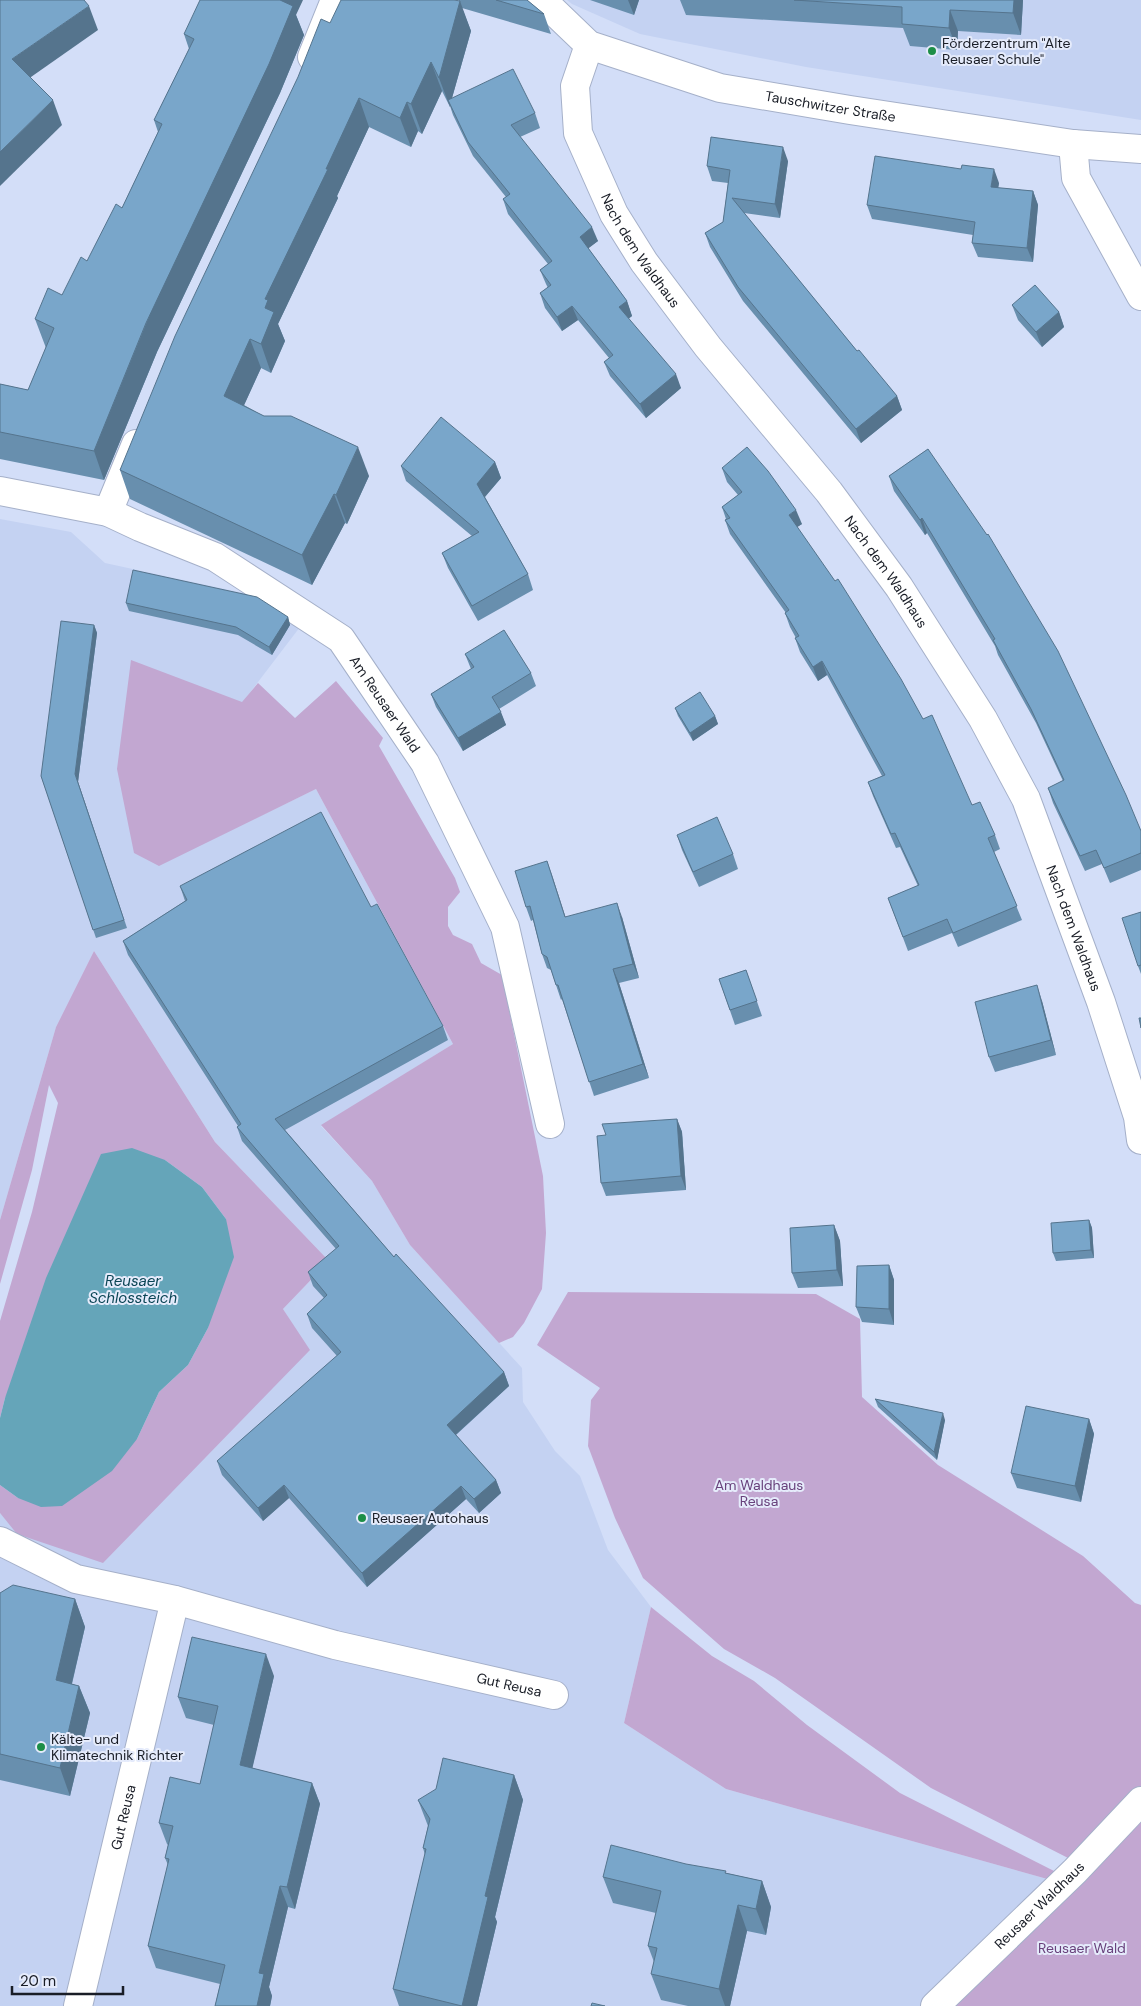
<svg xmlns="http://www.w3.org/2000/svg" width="1141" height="2006" viewBox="0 0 1141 2006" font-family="'DM Sans',sans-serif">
  <rect width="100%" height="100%" fill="#d3def8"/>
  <g fill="#c4d2f2">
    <path d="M567,0H1141V120L806,67L640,34L572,4Z"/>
    <path d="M0,519L71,532L105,563L257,596L300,627L242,703L131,661L159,865L316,789L453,1044L321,1126L372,1181L410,1245L522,1368L523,1402L555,1451L580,1476L608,1550L651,1607L624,1723L726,1789L1058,1882L926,2006H0V1513L18,1534L309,1351L283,1309L329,1261L215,1142L94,951L56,1027L0,1220Z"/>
  </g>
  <g fill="#c2a7d1">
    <path d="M131,660L242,702L258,683L295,718L336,681L383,738L379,746L455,878L460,892L448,907V926L453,935L472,944L481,963L502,975L543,1176L546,1233L542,1289L524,1323L513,1337L499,1343L410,1245L372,1181L321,1125L453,1044L316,789L159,866L134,853L117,769Z"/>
    <path d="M94,951L215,1142L329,1261L283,1309L310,1350L103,1563L17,1534L0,1513V1485L18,1498L137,1439L159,1392L188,1365L208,1328L226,1219L202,1187L165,1160L5,1398L0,1418V1321L32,1212L58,1103L49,1085L32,1170L0,1284V1220L56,1027Z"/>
    <path d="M568,1292L816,1294L860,1319L862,1397L938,1465L1083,1556L1135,1603L1141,1605V1788L1072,1860L931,1788L775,1678L724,1649L643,1578L615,1518L588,1446L591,1400L600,1388L537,1345Z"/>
    <path d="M651,1607L712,1656L754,1681L807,1725L900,1793L1058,1873V1882L726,1789L624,1723Z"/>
    <path d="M1141,1809V2006H941Z"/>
  </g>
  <path fill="#65a5b9" d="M132,1148L165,1160L202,1187L226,1219L234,1257L208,1328L188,1365L159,1392L137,1439L112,1471L62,1506L41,1507L18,1498L0,1485V1418L5,1398L46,1278L101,1154Z"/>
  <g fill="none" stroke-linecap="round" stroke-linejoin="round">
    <defs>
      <g id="minor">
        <path id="s1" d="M542,0L589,45L720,88L850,110L1073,144L1141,149"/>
        <path id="s2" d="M589,45L575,86L578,133L614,214L644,262L708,347L829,492L899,587L983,719L1026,799L1101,1002L1138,1117L1141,1140"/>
        <path d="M312,57L335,0"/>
        <path d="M1073,144L1076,178L1141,296"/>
        <path id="s3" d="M0,491L108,512L140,527L215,557L341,639L425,763L505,927L550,1124"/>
        <path d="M108,512L136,444"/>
        <path id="s4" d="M0,1541L76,1579L175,1600L335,1645L554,1695"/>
        <path id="s5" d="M78,2006L175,1600"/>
        <path id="s6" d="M935,2006L1075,1871L1141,1801"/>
      </g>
    </defs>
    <use href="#minor" stroke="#a5b0c9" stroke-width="30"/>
    <use href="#minor" stroke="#fff" stroke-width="28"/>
  </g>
  <g fill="#688fae">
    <path d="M459,0H527L544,14L551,34L462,8L471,31L452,98L535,113L540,128L520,137L598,241L588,248L627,301L632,316L628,319L681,388L646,418L610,376L604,362L609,358L578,320L562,331L545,308L540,293L548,288L546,284L540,270L548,264L508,214L503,199L506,197L473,156L453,115L450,106V107L442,91L422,134L418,131L411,147L369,127L337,196L338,198L278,324L285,341L271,373L261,368L244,405L369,476L347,524L345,523L312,585L130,499L120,470L330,23L459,1Z"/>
    <path d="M590,0H639L634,15Z"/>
    <path d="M680,0H1023L1021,35L958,31L957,50L910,46L903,28L686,15Z"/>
    <path d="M296,15L304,35L280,93L157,352L104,480L0,459V384L28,390L46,348L35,319L62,295L87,261L122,208L158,132L154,120L189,49L184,34Z"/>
    <path d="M788,161L780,218L744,213L857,351L897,396L902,410L861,443L743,301L710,247L705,233L723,222L728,183L712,181L707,166Z"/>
    <path d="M999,183L998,188L1033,191L1038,205L1033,262L978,257L972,243L973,235L872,219L867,205Z"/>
    <path d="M1012,305L1059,312L1064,327L1042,347L1018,320Z"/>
    <path d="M928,449L1141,831V870L1110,883L1102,864L1085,871L1053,803L1048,788L1063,781L1036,723L998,655L995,646L927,533L925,535L894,491L889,476Z"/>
    <path d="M495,462L501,478L485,497L528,574L533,590L478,621L448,568L442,553L472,536L406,481L401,466Z"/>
    <path d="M722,468L802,524L797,527L972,805L995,835L1000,849L994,852L1022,920L958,947L952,933L908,951L888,898L918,886L900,847L896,848L873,796L868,782L882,776L827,675L818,681L800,652L795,638H796L790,627L785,613H786L730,534L725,520L726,519L722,507L738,495L727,482Z"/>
    <path d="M126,603L288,617L290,625L272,655L238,635L129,611Z"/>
    <path d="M94,625L97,633L78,782L127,928L96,938L41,776Z"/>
    <path d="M465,654L531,673L536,686L499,709L506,725L463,751L436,707L431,694L471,669Z"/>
    <path d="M675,708L715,716L718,724L693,741L678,716Z"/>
    <path d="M677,835L733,854L738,869L699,887L682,850Z"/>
    <path d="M547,861L565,917H622L639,978L619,983L649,1078L594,1096L562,999L561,1000L551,970L547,968L542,954L533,920L531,921L526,907Z"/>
    <path d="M180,886L371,907L443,1026L448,1040L285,1130L394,1257L504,1372L509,1386L456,1435L496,1480L501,1493L479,1513L466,1499L367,1587L289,1498L263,1521L222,1475L217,1461L337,1356L312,1328L307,1314L324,1298L313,1286L308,1272L336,1249L242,1141L237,1127L238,1126L128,955L123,941L185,901Z"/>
    <path d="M1141,912V974L1138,966Z"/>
    <path d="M746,970L762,1016L735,1025L719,979Z"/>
    <path d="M1042,1001L1056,1055L995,1072L989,1057Z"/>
    <path d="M677,1119L682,1132L686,1190L606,1196L601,1183L606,1135Z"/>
    <path d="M1089,1220L1092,1228L1094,1258L1056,1261L1053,1253Z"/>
    <path d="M834,1225L840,1241L843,1286L798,1288L792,1273Z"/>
    <path d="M889,1265L894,1280V1325L862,1322L856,1307Z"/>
    <path d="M875,1399L945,1420L937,1460L878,1407Z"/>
    <path d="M1089,1419L1094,1434L1081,1502L1017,1488L1011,1473Z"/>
    <path d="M0,1593L75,1599L85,1627L72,1684L79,1686L90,1713L70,1796L0,1780Z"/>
    <path d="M274,1676L252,1768L312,1783L320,1804L295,1909L288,1907L269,1987L272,1996L270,2006H215L220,1984L156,1968L148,1946L168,1865L165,1858L168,1845L167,1844L159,1823L200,1784L214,1725L186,1718L178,1697Z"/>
    <path d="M514,1775L523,1800L495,1917L497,1922L477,2006H399L393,1989L425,1855L423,1848L428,1826L418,1800Z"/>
    <path d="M726,1873L762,1881L771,1907L766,1935L747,1931L730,2006H688L661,2000L651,1974L654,1962L648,1946L656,1913L613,1903L603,1877Z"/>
  </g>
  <g fill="#55748d">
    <path d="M279,0H303L296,15L304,35L280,93L157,352L104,480L94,451Z"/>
    <path d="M628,0H639L634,15Z"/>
    <path d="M1014,0H1023L1021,35L1013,13Z"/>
    <path d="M460,1L471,31L450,105L448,100L450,106V107L439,78Z"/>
    <path d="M89,6L98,30L21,84L12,59Z"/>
    <path d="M950,10L958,31L957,50L949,28Z"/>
    <path d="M431,62L442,91L422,134L411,104Z"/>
    <path d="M359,98L369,127L337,196L338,198L278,324L285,341L271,373L261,344L265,299Z"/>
    <path d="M53,100L62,125L0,186V152Z"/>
    <path d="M407,102L418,131L411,147L400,118Z"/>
    <path d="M783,147L788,161L780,218L775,204Z"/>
    <path d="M994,169L999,183L996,201L991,187Z"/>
    <path d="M1033,191L1038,205L1033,262L1027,248Z"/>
    <path d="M592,227L598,241L585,251L580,237Z"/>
    <path d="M627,301L632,316L624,322L619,307Z"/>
    <path d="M572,306L578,320L562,331L557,317Z"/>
    <path d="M1059,312L1064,327L1042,347L1036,332Z"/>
    <path d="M250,339L261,368L235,425L224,396Z"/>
    <path d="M676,374L681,388L646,418L640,404Z"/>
    <path d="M897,396L902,410L861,443L856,429Z"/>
    <path d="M358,447L369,476L347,524L336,495Z"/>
    <path d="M495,462L501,478L483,499L477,484Z"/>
    <path d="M334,494L345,523L312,585L302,555Z"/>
    <path d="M796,510L802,524L794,529L789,515Z"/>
    <path d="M922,518L927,533L925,535L920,520Z"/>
    <path d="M288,617L290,625L272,655L269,647Z"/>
    <path d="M94,625L97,633L78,782L127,928L75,774Z"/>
    <path d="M822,661L827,675L818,681L813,667Z"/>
    <path d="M501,712L506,725L463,751L458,738Z"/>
    <path d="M715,716L718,724L693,741L690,733Z"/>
    <path d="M547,861L552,875L570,931L565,917Z"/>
    <path d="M617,903L622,917L639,978L633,964Z"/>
    <path d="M613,969L619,983L649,1078L643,1064Z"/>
    <path d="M1037,985L1042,1001L1056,1055L1051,1040Z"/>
    <path d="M677,1119L682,1132L686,1190L681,1176Z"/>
    <path d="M1089,1220L1092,1228L1094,1258L1091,1250Z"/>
    <path d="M834,1225L840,1241L843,1286L837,1270Z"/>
    <path d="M889,1265L894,1280V1325L889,1309Z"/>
    <path d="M504,1372L509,1386L452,1438L447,1425Z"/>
    <path d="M943,1413L945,1420L937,1460L934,1452Z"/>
    <path d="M1089,1419L1094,1434L1081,1502L1075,1486Z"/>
    <path d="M496,1480L501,1493L479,1513L474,1499Z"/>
    <path d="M284,1485L289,1498L263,1521L258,1508Z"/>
    <path d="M461,1486L466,1499L367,1587L362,1573Z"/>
    <path d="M75,1599L85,1627L66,1708L56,1680Z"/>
    <path d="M266,1654L274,1676L248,1787L240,1765Z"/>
    <path d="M79,1686L90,1713L70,1796L60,1768Z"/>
    <path d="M514,1775L523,1800L495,1917L497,1922L477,2006H462L485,1896Z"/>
    <path d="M312,1783L320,1804L295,1909L287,1887Z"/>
    <path d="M762,1881L771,1907L766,1935L756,1909Z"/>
    <path d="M280,1886L288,1907L269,1987L272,1996L270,2006H257L259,1973Z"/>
    <path d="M738,1905L747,1931L730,2006H725L719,1989Z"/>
  </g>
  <g fill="#79a6ca" stroke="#55748d">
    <path d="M0,0H84L89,6L12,59L53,100L0,152Z"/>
    <path d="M200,0H280L293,6L269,64L146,323L94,451L0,432V384L28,390L54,328L35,319L48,288L62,295L81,257L87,261L116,204L122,208L162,124L154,120L194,39L184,34Z"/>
    <path d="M341,0H454L460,1L439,78L431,62L411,104L407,102L400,118L359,98L326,169H328L265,299L268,300L265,308L274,312L261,344L250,339L224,396L264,416H291L358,447L336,495L334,494L302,555L120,470L175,336L298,77L321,19L330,23Z"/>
    <path d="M496,0H527L544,14Z"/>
    <path d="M794,0H1014L1013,13L950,10L949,28L902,24V7Z"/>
    <path d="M513,69L535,113L511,125L592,227L580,237L627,301L619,307L676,374L640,404L604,362L613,355L572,306L557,317L540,293L551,285L540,270L552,261L503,199L510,194L468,142L448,100Z"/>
    <path d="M711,137L783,147L775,204L732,198L857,351L859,350L897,396L856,429L738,287L705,233L723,222L730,170L707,166Z"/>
    <path d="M875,156L961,169L962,165L994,169L991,187L1033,191L1027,248L972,243L975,222L867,205Z"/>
    <path d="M1035,285L1059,312L1036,332L1012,305Z"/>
    <path d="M441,417L495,462L477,484L528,574L472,606L442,553L479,532L401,466Z"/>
    <path d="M747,447L768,471L796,510L789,515L835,581L838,579L901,679L923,719L932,715L972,805L980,802L995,835L988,838L1017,906L953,933L947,919L903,937L888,898L919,885L895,833L891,834L868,782L885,775L822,661L813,667L795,638L799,636L785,613L789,610L725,520L730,518L722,507L742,492L722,468Z"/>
    <path d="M928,449L987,535L988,534L1058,651L1126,795L1141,831V853L1104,868L1096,850L1080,856L1048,788L1064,780L1031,709L993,640L995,639L922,518L920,520L889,476Z"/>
    <path d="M133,570L257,597L288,617L269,647L236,627L126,603Z"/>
    <path d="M61,621L94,625L75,774L124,920L93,930L41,776Z"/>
    <path d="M504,630L531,673L492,697L501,712L458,738L431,694L474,667L465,654Z"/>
    <path d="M700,692L715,716L690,733L675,708Z"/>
    <path d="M321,812L371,907L377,904L443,1026L275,1119L394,1257L396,1254L504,1372L447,1425L496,1480L474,1499L461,1486L362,1573L284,1485L258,1508L217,1461L341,1352L307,1314L327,1295L308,1272L339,1246L237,1127L241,1124L123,941L187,900L180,886Z"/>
    <path d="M717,817L733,854L693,872L677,835Z"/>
    <path d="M547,861L565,917L617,903L633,964L613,969L643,1064L589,1082L558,985H556L547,957L542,954L530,906L526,907L515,871Z"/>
    <path d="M1141,912V965L1138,966L1122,918Z"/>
    <path d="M746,970L757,1001L730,1010L719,979Z"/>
    <path d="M1037,985L1051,1040L989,1057L975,1002Z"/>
    <path d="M1139,1018H1141V1028Z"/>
    <path d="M677,1119L681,1176L601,1183L597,1136L606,1135L602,1124Z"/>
    <path d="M1089,1220L1091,1250L1053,1253L1051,1223Z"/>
    <path d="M834,1225L837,1270L792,1273L790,1228Z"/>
    <path d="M889,1265V1309L856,1307L857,1266Z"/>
    <path d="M875,1399L943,1413L934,1452Z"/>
    <path d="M1026,1406L1089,1419L1075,1486L1011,1473Z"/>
    <path d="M13,1585L75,1599L56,1680L79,1686L60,1768L0,1754V1593Z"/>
    <path d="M192,1637L266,1654L240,1765L312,1783L287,1887L280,1886L259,1973L264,1974L257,2006H215L225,1965L148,1946L169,1859L165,1858L173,1826L159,1823L170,1777L200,1784L218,1706L178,1697Z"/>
    <path d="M443,1758L514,1775L485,1896L488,1897L462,2006L393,1989L426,1849L423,1848L430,1819L418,1800L436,1789Z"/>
    <path d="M611,1845L686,1864L726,1871L725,1873L762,1881L756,1909L738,1905L719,1989L651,1974L657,1948L648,1946L661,1891L603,1877Z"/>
    <path d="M592,2003L605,2006H591Z"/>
  </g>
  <g fill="#1d8e47" stroke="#e5ebfb" stroke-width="2">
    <circle cx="932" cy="51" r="5"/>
    <circle cx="362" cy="1518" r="5"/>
    <circle cx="41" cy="1747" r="5"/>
  </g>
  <g text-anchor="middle" stroke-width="4" stroke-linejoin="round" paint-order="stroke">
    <g font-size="14" fill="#191d26" stroke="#e5ebfb" text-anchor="start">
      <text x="942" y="48">Förderzentrum "Alte<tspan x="942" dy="16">Reusaer Schule"</tspan></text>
      <text x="372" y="1523">Reusaer Autohaus</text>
      <text x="51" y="1744">Kälte- und<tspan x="51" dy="16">Klimatechnik Richter</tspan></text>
    </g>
    <g font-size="14" fill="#191d26" stroke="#e5ebfb">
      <text dy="5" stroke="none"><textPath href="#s1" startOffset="315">Tauschwitzer Straße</textPath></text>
      <text dy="5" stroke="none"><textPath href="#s2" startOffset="224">Nach dem Waldhaus</textPath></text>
      <text dy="5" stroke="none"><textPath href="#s2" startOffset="629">Nach dem Waldhaus</textPath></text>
      <text dy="5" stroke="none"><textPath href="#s3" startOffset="455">Am Reusaer Wald</textPath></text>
      <text dy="5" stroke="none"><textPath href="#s2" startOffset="1034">Nach dem Waldhaus</textPath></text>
      <text dy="5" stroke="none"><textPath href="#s4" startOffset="531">Gut Reusa</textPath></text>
      <text dy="5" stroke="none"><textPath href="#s5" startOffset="194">Gut Reusa</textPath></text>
      <text dy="5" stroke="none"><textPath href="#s6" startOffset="145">Reusaer Waldhaus</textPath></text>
    </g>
    <g font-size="14" fill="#69427c" stroke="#e5ebfb">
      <text x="759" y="1490">Am Waldhaus<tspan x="759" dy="16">Reusa</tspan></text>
      <text x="1082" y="1953">Reusaer Wald</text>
    </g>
    <g font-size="15" font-style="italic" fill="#0b4555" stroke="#e5ebfb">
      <text x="133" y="1286">Reusaer<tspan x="133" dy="17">Schlossteich</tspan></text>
    </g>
  </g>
  <path d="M12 1986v8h111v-8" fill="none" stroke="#191d26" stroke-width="2.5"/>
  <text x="20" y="1986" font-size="15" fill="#191d26" stroke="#e5ebfb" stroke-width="4" paint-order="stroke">20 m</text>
</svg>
